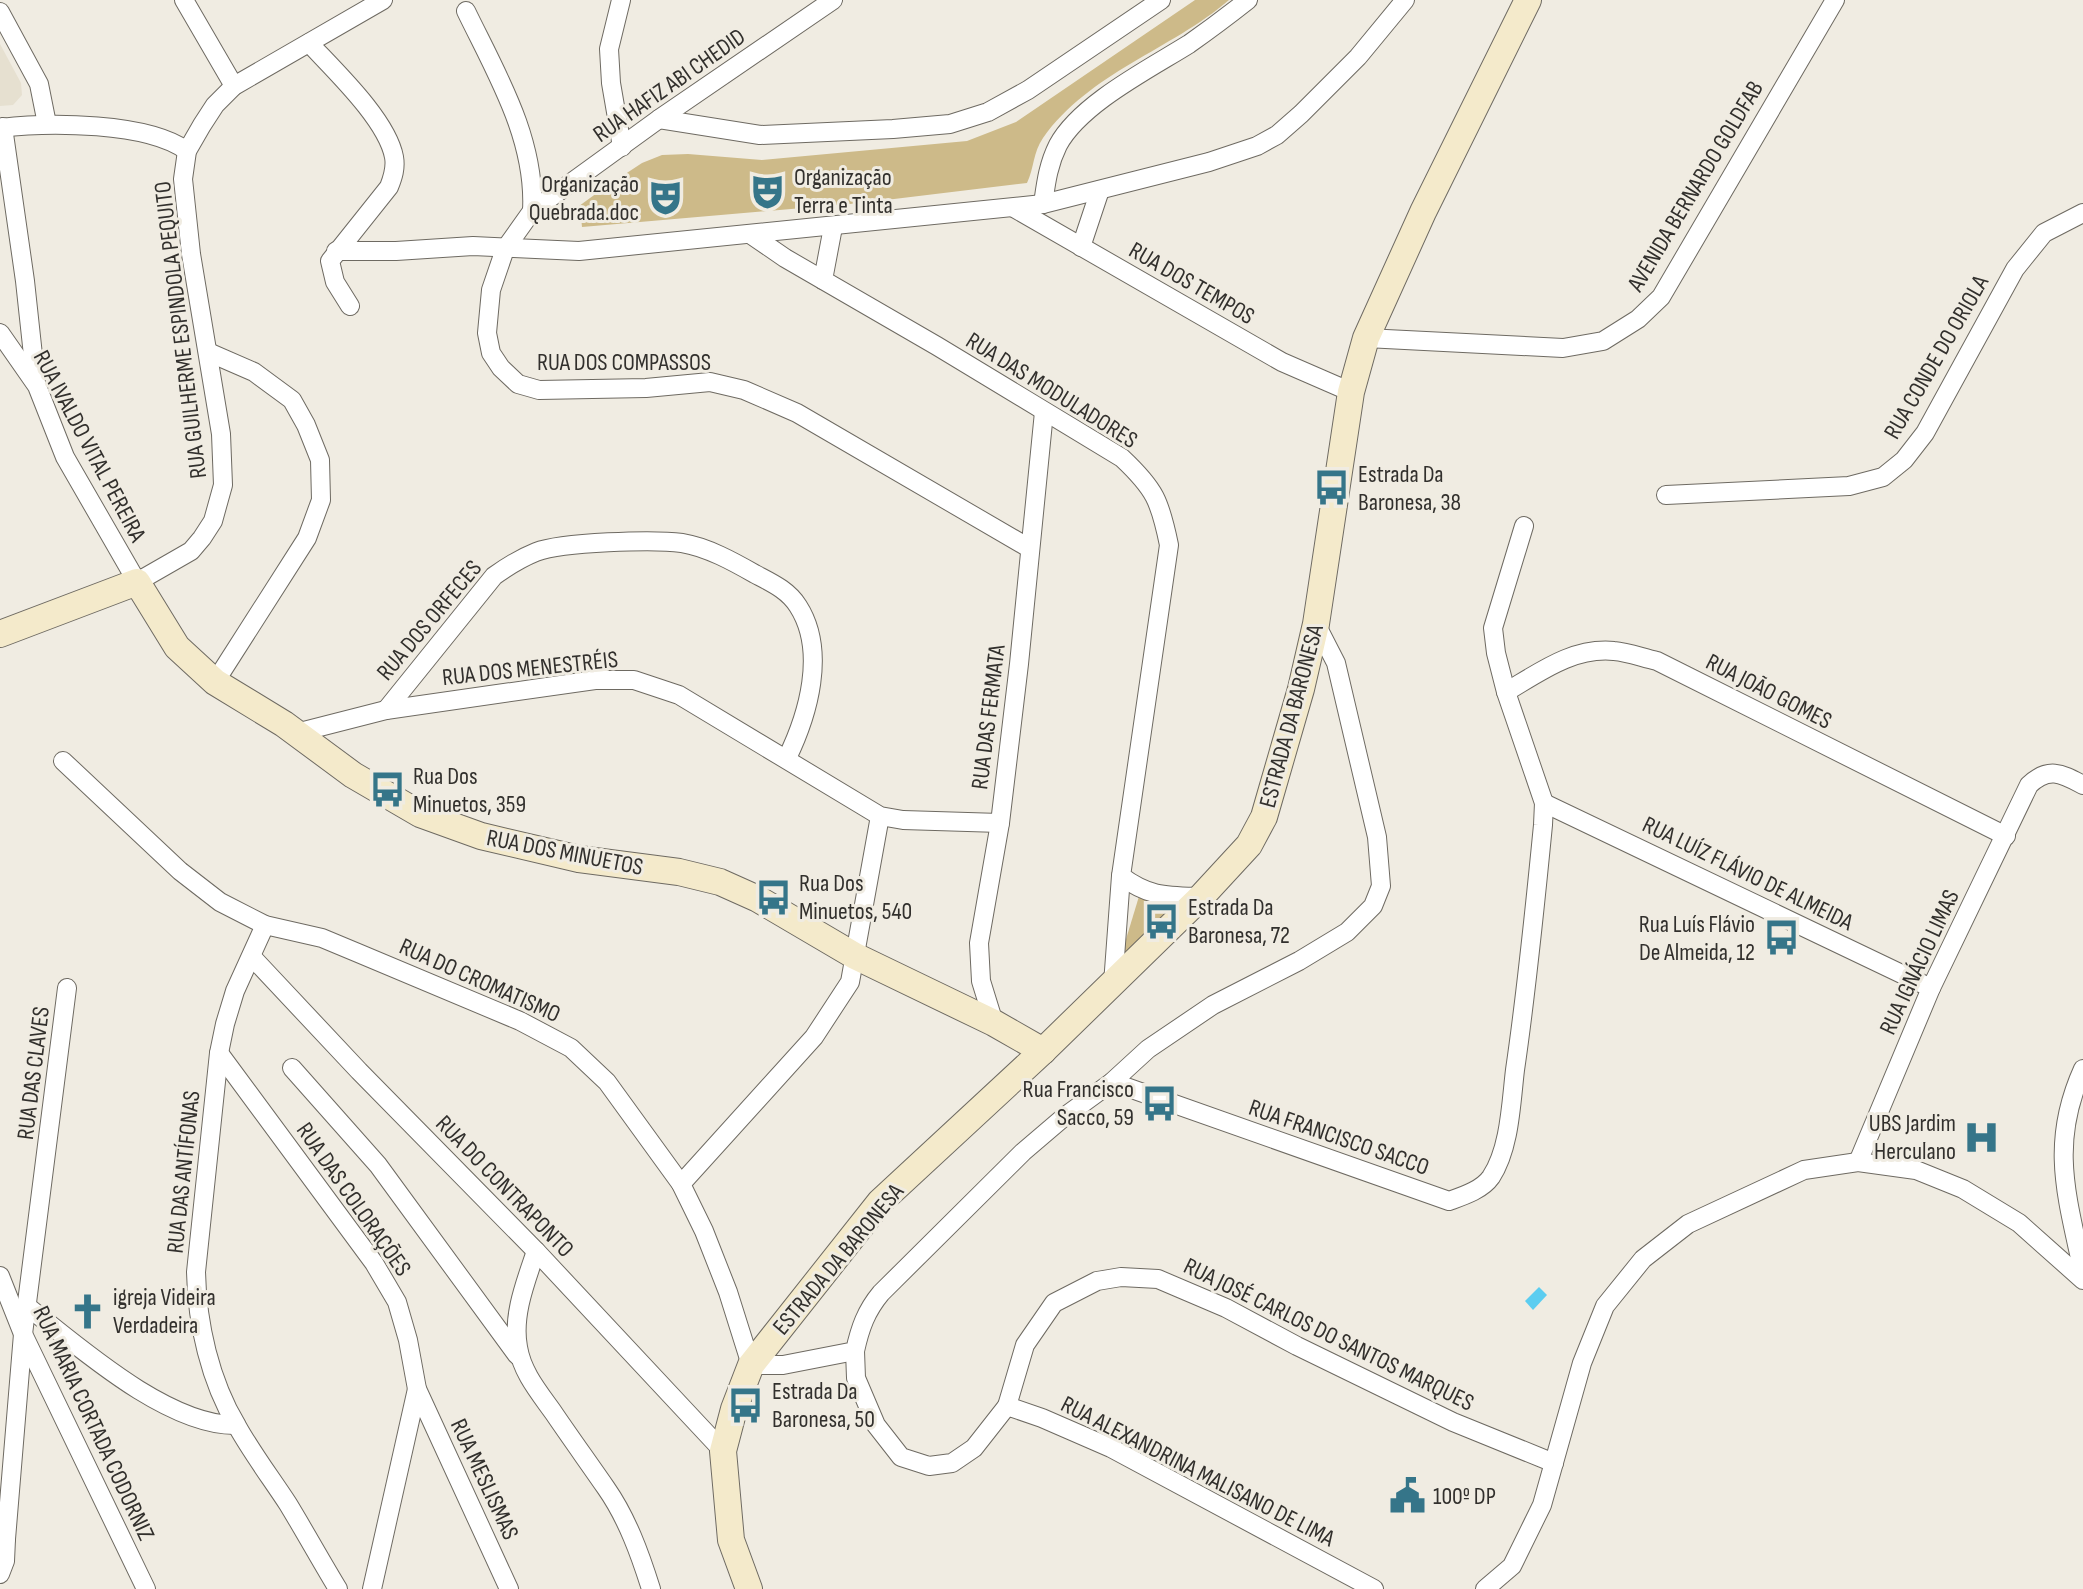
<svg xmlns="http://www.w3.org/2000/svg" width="2083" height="1589" viewBox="0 0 2083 1589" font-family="'Sofia Sans Condensed',sans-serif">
  <rect width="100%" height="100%" fill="#f0ece2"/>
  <path fill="#e6e0d0" d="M0,44L21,83L22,95L13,105L0,106Z"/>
  <g fill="#cdba89">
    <path d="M1195,0H1229C1171,50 1090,72 1043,138C1033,152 1034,169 1027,183L861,203L582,227L581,217L573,218L575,209L601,190L642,163L662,155L688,154L762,160L967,141L1016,122Z"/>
    <path d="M1140,893L1172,913L1120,959Z"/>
  </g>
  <path fill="#5ccdf0" d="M1539,1287L1547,1295L1533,1310L1525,1301Z"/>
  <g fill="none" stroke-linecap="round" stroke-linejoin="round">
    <defs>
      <g id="street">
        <path d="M184,0L234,86"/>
        <path d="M621,0L609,49L611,83L622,147"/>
        <path d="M833,0L659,119L532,211L505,249L491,290L487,333L491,353L501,368L518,384L539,390L646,388L710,382L744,390L797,413L1029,548"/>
        <path d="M466,11C496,73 536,139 532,211"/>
        <path d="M0,12L39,84L47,124"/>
        <path d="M309,43C335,71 387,120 394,157C396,168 393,177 389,187L330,261L335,282L350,306"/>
        <path d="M659,119L760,135L893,129L950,124L988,112L1028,90L1161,0"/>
        <path d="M3,127L25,281L36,383"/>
        <path d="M0,128C49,122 148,122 187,151"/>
        <path d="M1043,204C1046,183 1048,165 1058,145C1080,104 1149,69 1189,44C1209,30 1229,15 1248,0"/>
        <path d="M1014,208L1282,362L1351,392"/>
        <path d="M750,234L785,258L937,346L1122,458C1155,489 1160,501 1169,545L1121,876C1149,897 1166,896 1201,897"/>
        <path d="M1081,247L1100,190"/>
        <path d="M336,251H396L473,246L579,251L1043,204L1209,162L1257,146L1277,135L1301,114L1358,57L1405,0"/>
        <path d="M823,280L833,227"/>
        <path d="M0,333L37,386L65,457L137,582L191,551L202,538L213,521L223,485L221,434L191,254L183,179L187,151L202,125L215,105L234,86L383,0"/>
        <path d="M1366,338L1563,348L1603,341L1638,319L1661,297L1835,0"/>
        <path d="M208,352L254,372L292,400L306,425L320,460L321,500L307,538L215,682"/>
        <path d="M1666,495L1849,486L1883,477L1904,460L1925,433L2015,269L2044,233L2083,213"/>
        <path d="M1506,692C1540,672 1573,647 1614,651C1628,652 1643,658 1657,661L2006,836"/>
        <path d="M386,710L494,576C508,566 521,558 536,552C562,542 654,539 682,543C707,547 734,562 755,574C772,583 788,590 798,606C827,651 808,715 787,758"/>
        <path d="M296,733L386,710L595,680H634L679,695L880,816L903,820L1000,823"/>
        <path d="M63,761L180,871L220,902L265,925L322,938L358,953L520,1021L571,1048L607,1082L681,1184L704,1231L728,1292L751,1365H783L855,1351C860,1328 866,1311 881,1293L1023,1152L1064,1117L1112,1082L1148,1049L1213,1005L1299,961L1347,932L1373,906L1381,886L1377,837L1336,663L1316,624"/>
        <path d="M1544,803L1931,988"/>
        <path d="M265,925L235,991L225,1024L219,1053L196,1272C197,1324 210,1381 237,1426C252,1453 271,1478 288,1504C305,1532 321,1561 338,1589"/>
        <path d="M252,957L359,1071L536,1251L723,1451"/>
        <path d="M1113,984L1121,876"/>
        <path d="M994,1023L981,981L979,943L1000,823L1019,664L1044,412"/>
        <path d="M219,1053L374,1263L397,1302L408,1340L417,1389L509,1589"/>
        <path d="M292,1068L378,1165L517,1355"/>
        <path d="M2083,1069C2049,1144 2067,1196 2083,1272"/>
        <path d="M1112,1082L1449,1201C1463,1196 1482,1190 1491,1177C1510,1148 1511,1103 1515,1070C1527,988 1535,907 1543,825L1544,803L1506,692L1496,653L1493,628L1524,526"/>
        <path d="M1858,1162L1931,988L2029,785C2049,766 2062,774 2083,785"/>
        <path d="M681,1184L814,1037L850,982L880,816"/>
        <path d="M536,1251C526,1281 512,1315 518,1347C522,1372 538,1391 553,1412C570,1437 588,1462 606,1488C627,1518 640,1554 651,1589"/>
        <path d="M0,1276L23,1334L146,1589"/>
        <path d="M28,1307C80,1348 168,1426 236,1425"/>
        <path d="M855,1351L856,1378L876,1425L901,1457L929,1466L952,1463L974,1448L1007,1406L1042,1418L1111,1448L1374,1589"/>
        <path d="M1007,1406L1025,1345L1054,1303L1097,1281L1121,1277L1158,1279L1226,1308L1297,1346L1453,1422L1554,1463"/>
        <path d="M0,1538L6,1539L23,1334L67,988"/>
        <path d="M0,1574L5,1561L6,1539"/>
        <path d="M372,1589L417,1389"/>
        <path d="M1485,1589L1512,1566L1542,1505L1582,1363L1605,1306L1643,1259L1688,1224L1804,1170L1858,1162L1916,1170L1963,1189L2019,1223L2083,1280"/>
      </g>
      <g id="secondary">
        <path d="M0,634L137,582L177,647L215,682L284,724L353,775L420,814L481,836L579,859L679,872L720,882L758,899L855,956L994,1023L1043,1051"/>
        <path d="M749,1589L731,1540L723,1451L734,1409L751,1365L880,1202L1043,1051L1201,897L1249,845L1264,817L1301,689L1316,624L1351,392L1366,338L1423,212L1528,0"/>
      </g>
    </defs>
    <use href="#street" stroke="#6e6a62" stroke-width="20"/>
    <use href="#secondary" stroke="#6e6a62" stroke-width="28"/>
    <use href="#street" stroke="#fff" stroke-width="18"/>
    <use href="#secondary" stroke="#f4eacb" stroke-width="26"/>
  </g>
  <defs>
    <symbol id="theatre-bare" viewBox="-9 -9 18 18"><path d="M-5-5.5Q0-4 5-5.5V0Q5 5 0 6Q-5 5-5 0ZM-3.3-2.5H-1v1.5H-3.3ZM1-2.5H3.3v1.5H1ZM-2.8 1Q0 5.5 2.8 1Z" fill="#357589" stroke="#f0ece2" stroke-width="2.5" paint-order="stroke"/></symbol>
    <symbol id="bus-bare" viewBox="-9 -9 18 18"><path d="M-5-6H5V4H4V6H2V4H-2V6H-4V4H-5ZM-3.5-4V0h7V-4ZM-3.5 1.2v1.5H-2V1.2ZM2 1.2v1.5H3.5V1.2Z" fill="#357589" stroke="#f0ece2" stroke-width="2.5" paint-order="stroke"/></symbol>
    <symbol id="hospital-bare" viewBox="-9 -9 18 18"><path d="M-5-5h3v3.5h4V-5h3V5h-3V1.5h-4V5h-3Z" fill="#357589" stroke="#f0ece2" stroke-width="2.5" paint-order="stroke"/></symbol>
    <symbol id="church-bare" viewBox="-9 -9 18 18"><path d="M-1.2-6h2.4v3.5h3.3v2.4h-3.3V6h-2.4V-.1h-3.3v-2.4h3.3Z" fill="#357589" stroke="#f0ece2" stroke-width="2.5" paint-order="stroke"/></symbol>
    <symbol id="civic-bare" viewBox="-9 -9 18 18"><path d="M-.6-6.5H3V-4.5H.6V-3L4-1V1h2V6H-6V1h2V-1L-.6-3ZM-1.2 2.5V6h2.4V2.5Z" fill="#357589" stroke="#f0ece2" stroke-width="2.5" paint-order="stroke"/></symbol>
  </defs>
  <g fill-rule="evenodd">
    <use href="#theatre-bare" x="742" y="166" width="51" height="51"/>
    <use href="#theatre-bare" x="640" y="172" width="51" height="51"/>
    <use href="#bus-bare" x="1306" y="462" width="51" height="51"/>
    <use href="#bus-bare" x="362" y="764" width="51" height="51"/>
    <use href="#bus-bare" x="748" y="872" width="51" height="51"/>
    <use href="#bus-bare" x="1136" y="896" width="51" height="51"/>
    <use href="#bus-bare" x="1756" y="912" width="51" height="51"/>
    <use href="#bus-bare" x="1134" y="1078" width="51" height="51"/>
    <use href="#hospital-bare" x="1956" y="1112" width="51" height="51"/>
    <use href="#church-bare" x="62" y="1286" width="51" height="51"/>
    <use href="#bus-bare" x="720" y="1380" width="51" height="51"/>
    <use href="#civic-bare" x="1382" y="1470" width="51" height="51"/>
  </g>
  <g text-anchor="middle" stroke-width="6" stroke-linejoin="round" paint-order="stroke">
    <g font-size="24" fill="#32302d" stroke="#f0ece2">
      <text transform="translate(669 85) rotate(-35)" y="8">RUA HAFIZ ABI CHEDID</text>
      <text transform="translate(1695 186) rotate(-59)" y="8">AVENIDA BERNARDO GOLDFAB</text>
      <text transform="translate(1192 283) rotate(30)" y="8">RUA DOS TEMPOS</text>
      <text transform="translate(180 330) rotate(-97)" y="8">RUA GUILHERME ESPINDOLA PEQUITO</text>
      <text transform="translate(1936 357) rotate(-60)" y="8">RUA CONDE DO ORIOLA</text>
      <text x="624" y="370">RUA DOS COMPASSOS</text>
      <text transform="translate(1052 390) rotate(32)" y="8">RUA DAS MODULADORES</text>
      <text transform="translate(90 446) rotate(62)" y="8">RUA IVALDO VITAL PEREIRA</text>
      <text transform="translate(429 620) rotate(-50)" y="8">RUA DOS ORFECES</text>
      <text transform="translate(530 668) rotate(-6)" y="8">RUA DOS MENESTRÉIS</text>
      <text transform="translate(1769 691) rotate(27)" y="8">RUA JOÃO GOMES</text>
      <text transform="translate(1291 716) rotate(-75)" y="8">ESTRADA DA BARONESA</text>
      <text transform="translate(988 717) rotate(-83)" y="8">RUA DAS FERMATA</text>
      <text transform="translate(565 852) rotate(11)" y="8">RUA DOS MINUETOS</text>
      <text transform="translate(1748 873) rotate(26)" y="8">RUA LUÍZ FLÁVIO DE ALMEIDA</text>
      <text transform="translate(1919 962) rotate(-65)" y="8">RUA IGNÁCIO LIMAS</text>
      <text transform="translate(480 980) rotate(24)" y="8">RUA DO CROMATISMO</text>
      <text transform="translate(33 1073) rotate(-83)" y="8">RUA DAS CLAVES</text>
      <text transform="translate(1339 1137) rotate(19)" y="8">RUA FRANCISCO SACCO</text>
      <text transform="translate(183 1172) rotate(-84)" y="8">RUA DAS ANTÍFONAS</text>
      <text transform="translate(505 1186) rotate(46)" y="8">RUA DO CONTRAPONTO</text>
      <text transform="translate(354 1199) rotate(55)" y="8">RUA DAS COLORAÇÕES</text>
      <text transform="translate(838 1259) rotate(-50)" y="8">ESTRADA DA BARONESA</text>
      <text transform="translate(1329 1334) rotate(26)" y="8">RUA JOSÉ CARLOS DO SANTOS MARQUES</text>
      <text transform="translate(94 1423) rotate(65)" y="8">RUA MARIA CORTADA CODORNIZ</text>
      <text transform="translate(1198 1471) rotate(27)" y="8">RUA ALEXANDRINA MALISANO DE LIMA</text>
      <text transform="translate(485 1479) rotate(65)" y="8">RUA MESLISMAS</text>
    </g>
    <g font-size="24" fill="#32302d" stroke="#f0ece2" text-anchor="start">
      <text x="794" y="185">Organização<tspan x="794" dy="28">Terra e Tinta</tspan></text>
      <text x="639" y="192" text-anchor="end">Organização<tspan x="639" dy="28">Quebrada.doc</tspan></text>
      <text x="1358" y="482">Estrada Da<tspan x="1358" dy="28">Baronesa, 38</tspan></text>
      <text x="413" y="784">Rua Dos<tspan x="413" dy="28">Minuetos, 359</tspan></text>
      <text x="799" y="891">Rua Dos<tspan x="799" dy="28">Minuetos, 540</tspan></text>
      <text x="1188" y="915">Estrada Da<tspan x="1188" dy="28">Baronesa, 72</tspan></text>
      <text x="1755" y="932" text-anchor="end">Rua Luís Flávio<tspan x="1755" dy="28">De Almeida, 12</tspan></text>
      <text x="1134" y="1097" text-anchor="end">Rua Francisco<tspan x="1134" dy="28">Sacco, 59</tspan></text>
      <text x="1956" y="1131" text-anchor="end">UBS Jardim<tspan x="1956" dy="28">Herculano</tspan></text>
      <text x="113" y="1305">igreja Videira<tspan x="113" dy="28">Verdadeira</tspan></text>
      <text x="772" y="1399">Estrada Da<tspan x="772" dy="28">Baronesa, 50</tspan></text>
      <text x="1433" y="1504">100º DP</text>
    </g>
  </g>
</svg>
